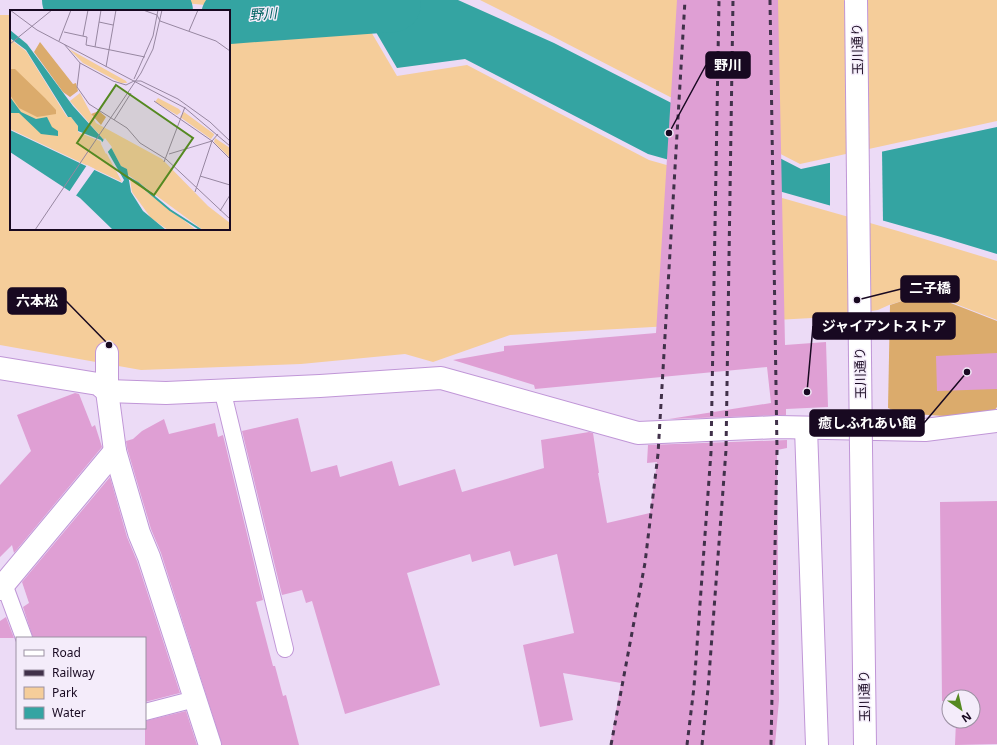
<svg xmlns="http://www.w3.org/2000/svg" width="997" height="745" viewBox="0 0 997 745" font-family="'Noto Sans','Noto Sans JP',sans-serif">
  <rect width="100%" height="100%" fill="#ecdbf6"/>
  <g fill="#f5cd9a">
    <path d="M154,0H281L205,5Z"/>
    <path d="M480,0H997V121L800,164L554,37Z"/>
    <path d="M0,15H11V229H229V31L370,30L397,76L467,65L649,160L898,231L997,261V320L943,299L905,300L889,305L878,310L830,317L510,335L433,362L405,354L301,364L141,370L0,345Z"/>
  </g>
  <path fill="#dbab6c" d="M905,300H943L997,321V407L988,419L900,413L888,408L890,305Z"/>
  <path fill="#34a4a2" d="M336,0H458L554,43L801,169L997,127V254L941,237L648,154L465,59L397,68L373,27Z"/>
  <path fill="#ecdbf6" d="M882,150L883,223L830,208V161Z"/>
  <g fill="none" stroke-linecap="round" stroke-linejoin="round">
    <g stroke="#34a4a2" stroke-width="56">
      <path d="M70,0L165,11"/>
      <path d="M229,16L393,4"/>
    </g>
  </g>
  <g fill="#df9fd4">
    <path d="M677,0H778L785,345L826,342L828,407L786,409V415L669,419L771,403L767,367L535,389L534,385L453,360L504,351V346L656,333Z"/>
    <path d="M997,353V389L937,391L936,356Z"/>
    <path d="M75,393L79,394L92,427L95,425L102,447L14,553L12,545L0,557V485L31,451L17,415Z"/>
    <path d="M298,418L311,472L337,465L340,477L392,461L399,486L455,469L462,492L544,468L541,440L589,432L593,433L599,473H598L607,523L650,513L657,462L647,463L648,445L787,440V448L777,450L779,700L775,745H610L621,683L563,673L573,720L540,727L523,645L574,633L557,554L514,566L510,551L472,562L470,554L407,573L440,685L345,714L312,601L306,603L302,590L282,595L242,431Z"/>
    <path d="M164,419L169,434L215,423L218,437L223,435L263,600L256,602L273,666H275L283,696L286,695L299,745H222L161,553L151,529L127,448L126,441L133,439L142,431Z"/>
    <path d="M110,477L127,537L137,561L180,693L145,702V638H33L23,607L29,603L22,582Z"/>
    <path d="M997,501V744L955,745L956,721H973V697H949V702L942,701L940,502Z"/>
    <path d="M6,617L14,638H0V621Z"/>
    <path d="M186,711L197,745H145V721Z"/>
  </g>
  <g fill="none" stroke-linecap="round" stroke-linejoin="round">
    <defs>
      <g id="lane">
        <path d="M222,389L285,649"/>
        <path d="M4,584L24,638"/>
        <path d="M145,712L195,699"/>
      </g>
      <g id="street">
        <path d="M107,353V391L115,451L139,533L149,557L210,745"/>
        <path d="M0,368L98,384L107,391L166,393L320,386L441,378L638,433L778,427L925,430L997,421"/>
        <path d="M806,428L817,745"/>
        <path d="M0,589L115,451"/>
      </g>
      <path id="highway" d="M861,448L865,745"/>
    </defs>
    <use href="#lane" stroke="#c096d7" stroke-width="18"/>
    <use href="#street" stroke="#c096d7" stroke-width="24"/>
    <use href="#highway" stroke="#c096d7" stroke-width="24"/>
    <use href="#lane" stroke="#fff" stroke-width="16"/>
    <use href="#street" stroke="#fff" stroke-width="22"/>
    <use href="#highway" stroke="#fff" stroke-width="22"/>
    <g stroke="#41314a" stroke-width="3" stroke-dasharray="5 5" stroke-linecap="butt">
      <path d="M770,0L777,450L771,745"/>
      <path d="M611,745L645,563L658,454L685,0"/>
      <path d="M687,745L694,687L711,452L719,0"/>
      <path d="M702,745L708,689L726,450L733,0"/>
    </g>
    <defs>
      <path id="highway-bridge" d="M856,0L861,448"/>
    </defs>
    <use href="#highway-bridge" stroke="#c096d7" stroke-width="24" stroke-linecap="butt"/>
    <use href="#highway-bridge" stroke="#fff" stroke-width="22"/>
  </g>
  <g text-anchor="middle" stroke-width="3" stroke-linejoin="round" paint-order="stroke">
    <g font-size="13" fill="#180921" stroke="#f4ecfa">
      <text transform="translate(857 49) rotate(-91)" y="5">玉川通り</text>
      <text transform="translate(860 373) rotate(-91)" y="5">玉川通り</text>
      <text transform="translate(864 696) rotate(-91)" y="5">玉川通り</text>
    </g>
    <g font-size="14" font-style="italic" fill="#026362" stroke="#f4ecfa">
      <text transform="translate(263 14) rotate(-4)" y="5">野川</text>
    </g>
  </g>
  <g transform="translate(10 10)">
    <rect width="220" height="220" fill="#ecdbf6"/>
    <path d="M0,29L16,41L57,107H61L68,116V122L90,131L112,172L0,119ZM59,39L116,71L117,73H111L73,53ZM70,83L86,113L152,149L198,196L220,213V220H193L117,164V159L111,156L102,139L60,91ZM148,88L169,99L171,102L167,105L145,92ZM174,102L204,124V125L201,129L170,107ZM205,128L220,138V148L204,132ZM120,169L128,174L186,220H158L141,208L122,182Z" fill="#f5cd9a"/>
    <path d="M30,32L63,74L66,73L68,81L60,87L53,82L24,42ZM0,59H5L35,88L46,100V104L27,107L9,98L0,85ZM89,101L96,107L91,115L81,104Z" fill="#dbab6c"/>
    <path d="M0,20L17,34L63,96L102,139L111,156L117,159L121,182L133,201L156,220H103L70,188L0,142V120L112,173L114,170L91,130L68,121V116L61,107H58L16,40L0,28ZM0,87L11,102L26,109L37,107L42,117L48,121V126L31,124L9,103H0Z" fill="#34a4a2"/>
    <path d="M95,128L102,137L96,144L91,134ZM77,155L85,159L65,187L59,182Z" fill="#ecdbf6"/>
    <path fill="none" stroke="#34a4a2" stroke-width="2" d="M114,165L128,173L160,200L191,220"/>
    <path fill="none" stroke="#9787a1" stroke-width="1" d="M0,0L27,20L175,98L220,136M133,0L147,5L150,11L206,31L220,41M89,12L103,15M179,21L188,0M54,22L77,27L76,35L135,47M73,26L78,0M49,31L61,0M0,34L42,0M54,34L70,53L103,71L116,75L124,71M85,37L91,0M70,53L67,77L79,94L117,118L130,133L156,149L220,209M96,57L106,0M124,69L143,26L148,0M124,71H131L168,89L200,112L220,131M144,91L202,131L220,149M104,110L121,83M159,144L202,131M154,152L175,97M190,166L220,175M185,182L202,131L208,124M210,201L220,185M25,220L131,63L143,39L152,0"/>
    <path fill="#558921" fill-opacity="0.15" stroke="#558921" stroke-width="2" d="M106,75L183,128L144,185L67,133Z"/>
    <rect width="220" height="220" fill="none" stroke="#180921" stroke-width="2"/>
  </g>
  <path fill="none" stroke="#180921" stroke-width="1.5" d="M669 133L706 65M857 300L901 289M109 345L66 301M807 392L813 326M967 372L924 423"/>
  <g fill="#180921" stroke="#f4ecfa" stroke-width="1.5">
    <circle cx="669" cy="133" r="4"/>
    <circle cx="857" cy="300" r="4"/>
    <circle cx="109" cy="345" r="4"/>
    <circle cx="807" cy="392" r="4"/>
    <circle cx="967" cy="372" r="4"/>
  </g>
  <g fill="#180921" stroke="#180921" stroke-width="1.5">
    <rect x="706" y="52" width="44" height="26" rx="4"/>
    <rect x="901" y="276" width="58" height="26" rx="4"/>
    <rect x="8" y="288" width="58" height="26" rx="4"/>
    <rect x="813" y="313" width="142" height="26" rx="4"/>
    <rect x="810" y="410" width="114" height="26" rx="4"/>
  </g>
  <g font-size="14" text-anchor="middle" font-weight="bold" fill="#fff">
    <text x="728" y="70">野川</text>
    <text x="930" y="293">二子橋</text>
    <text x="37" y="306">六本松</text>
    <text x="884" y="331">ジャイアントストア</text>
    <text x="867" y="428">癒しふれあい館</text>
  </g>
  <rect x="16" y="637" width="130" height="92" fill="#f4ecfa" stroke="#9c91a3"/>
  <rect x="24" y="650" width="20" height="6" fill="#ffffff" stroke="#9c91a3"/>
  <text x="52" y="657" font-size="12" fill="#180921">Road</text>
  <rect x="24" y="670" width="20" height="6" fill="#41314a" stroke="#9c91a3"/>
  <text x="52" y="677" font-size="12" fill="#180921">Railway</text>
  <rect x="24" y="687" width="20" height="12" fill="#f5cd9a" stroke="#9c91a3"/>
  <text x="52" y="697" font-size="12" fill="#180921">Park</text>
  <rect x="24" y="707" width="20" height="12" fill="#34a4a2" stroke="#9c91a3"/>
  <text x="52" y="717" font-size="12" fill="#180921">Water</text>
  <g transform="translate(961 709) rotate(146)"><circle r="19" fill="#f4ecfa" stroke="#9c91a3"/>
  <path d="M0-3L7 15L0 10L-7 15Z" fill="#558921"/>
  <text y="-6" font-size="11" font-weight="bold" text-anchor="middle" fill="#180921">N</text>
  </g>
</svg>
